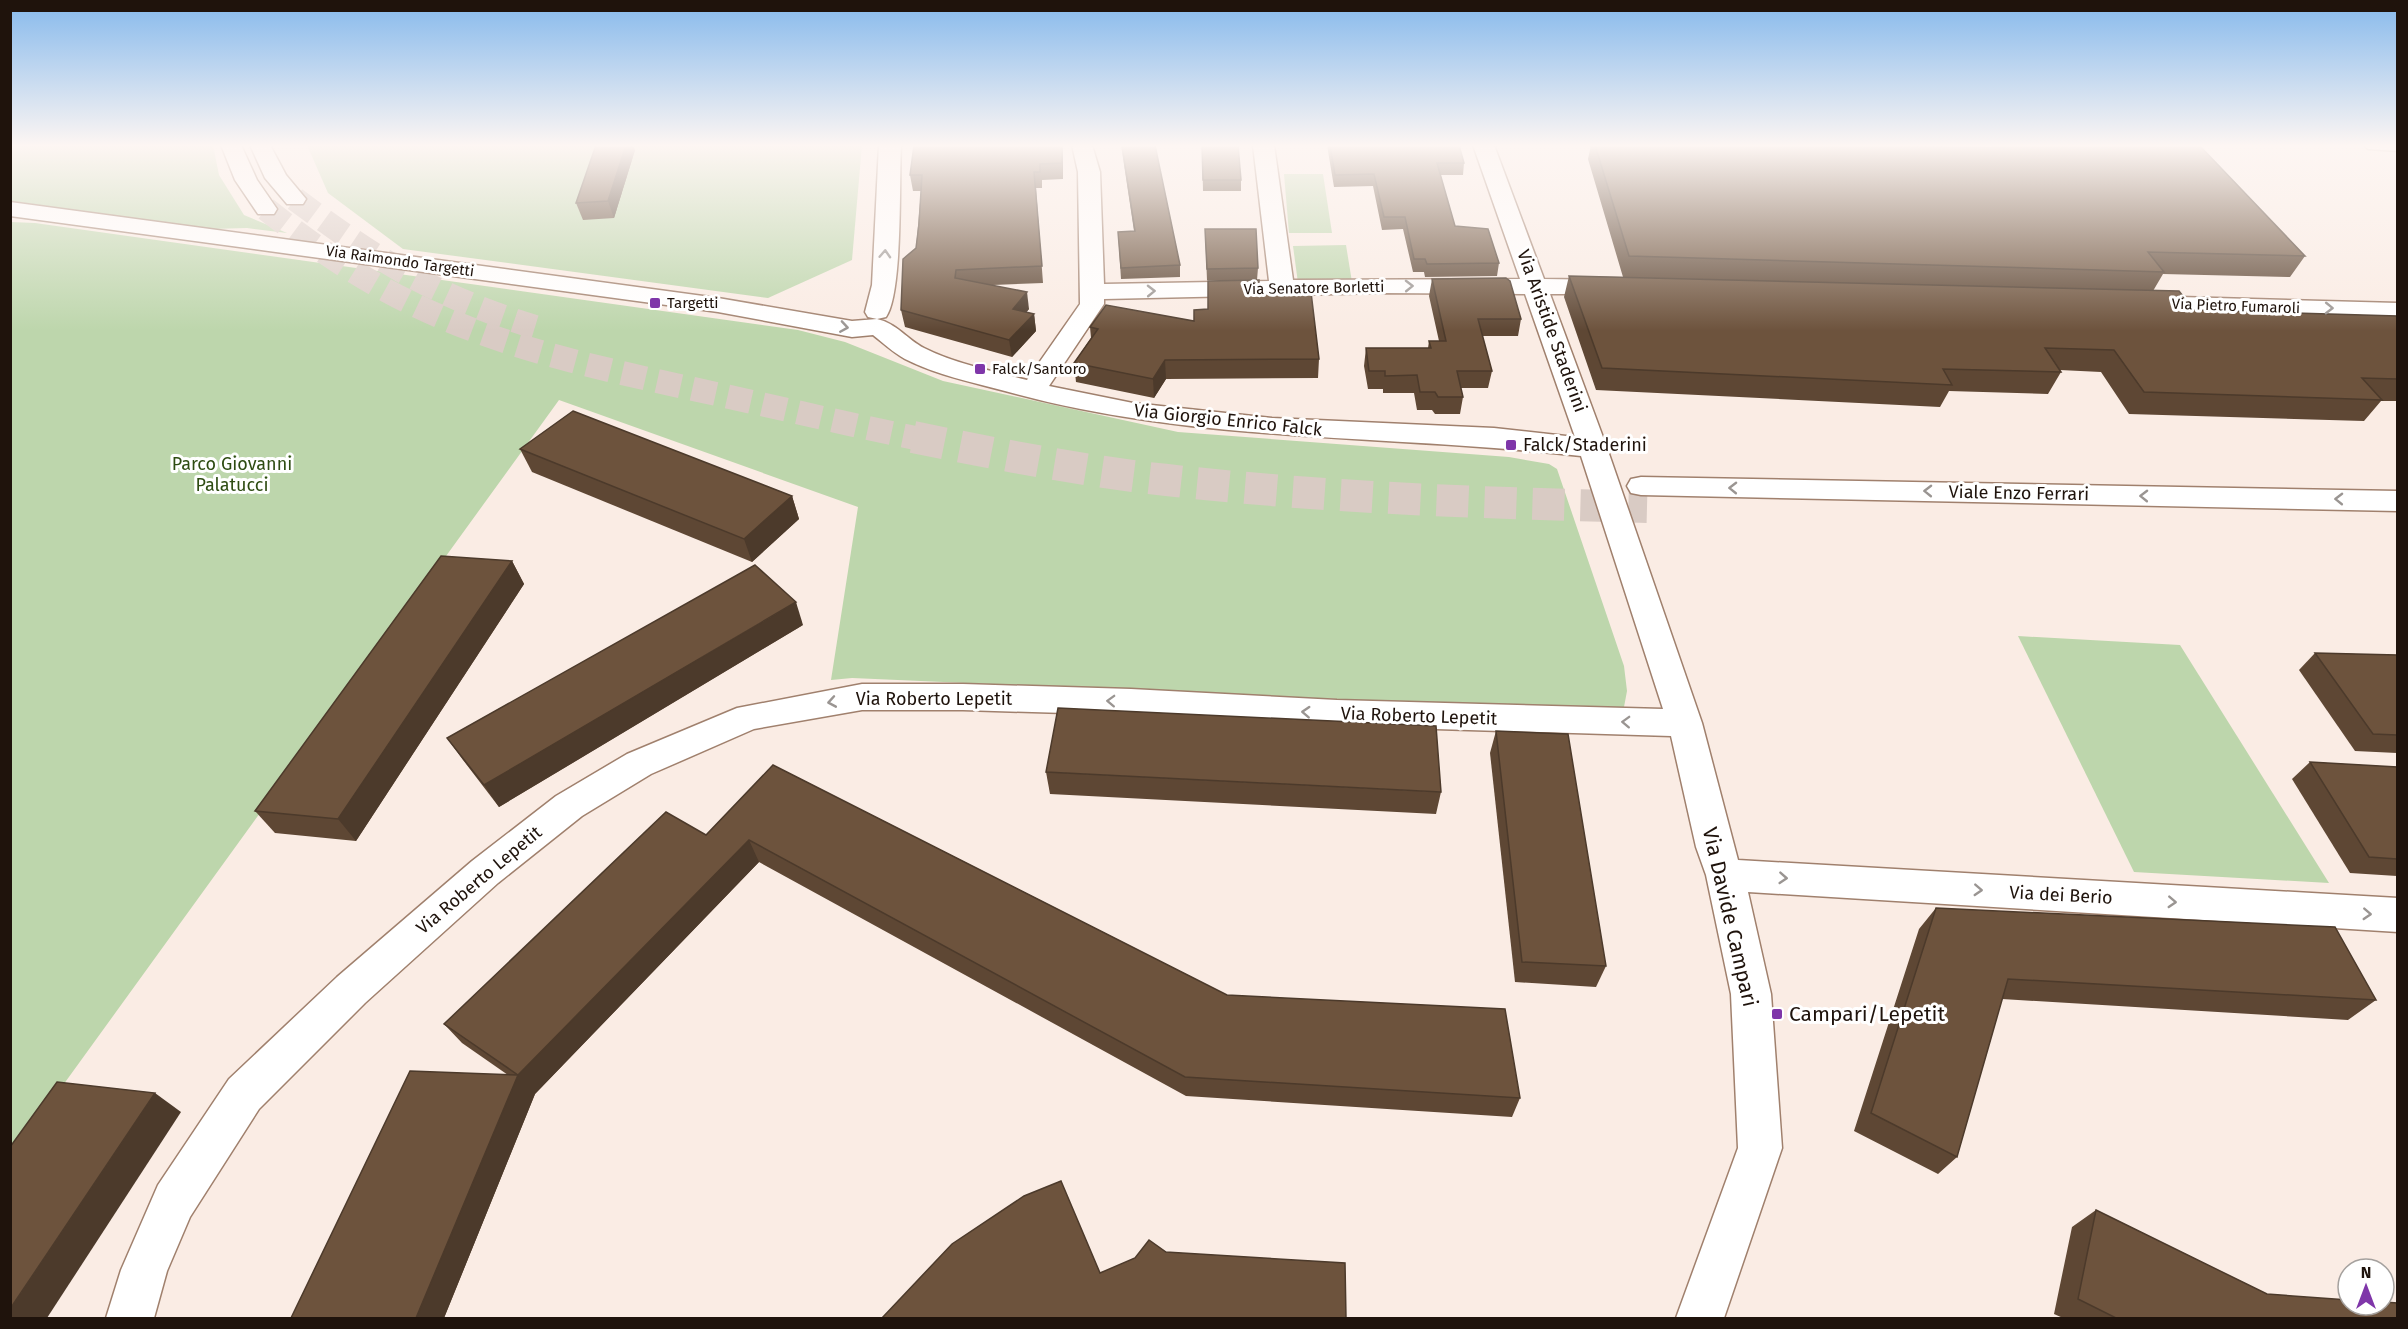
<svg xmlns="http://www.w3.org/2000/svg" width="2408" height="1329" viewBox="0 0 2408 1329" font-family="'Fira Sans',sans-serif">
  <rect width="100%" height="100%" fill="#faece4"/>
  <g fill="#bdd6ac">
    <path d="M11,145H213L219,175L244,215L287,233L247,228L212,229L11,201Z"/>
    <path d="M307,145H862L852,260L768,298L403,249L328,193Z"/>
    <path d="M1284,174H1323L1332,233H1289Z"/>
    <path d="M11,222L35,223L798,330L845,342L943,381L1178,432L1509,457L1549,464L1557,469L1624,666L1627,691L1624,707L1615,711L852,678L831,680L858,507L559,400L11,1157Z"/>
    <path d="M1346,245L1352,282L1298,283L1293,246Z"/>
    <path d="M2018,636L2180,645L2329,883L2134,872Z"/>
  </g>
  <g fill="none" stroke-linecap="round" stroke-linejoin="round">
    <g stroke="#d9cbc4" stroke-width="24" stroke-dasharray="24 12" stroke-linecap="butt">
      <path d="M295,199C376,260 437,297 535,327"/>
      <path d="M266,209C314,247 364,281 419,307C507,349 603,369 698,390C772,406 846,424 920,439"/>
    </g>
    <path stroke="#d9cbc4" stroke-width="32" stroke-dasharray="32 16" stroke-linecap="butt" d="M913,437C997,454 1082,471 1167,480C1327,498 1487,503 1647,507"/>
    <defs>
      <g id="street">
        <path d="M879,145H901C899,180 903,293 886,317L877,319C896,323 908,340 924,348C956,364 993,371 1027,380L1080,304L1078,172L1072,145H1092L1100,172L1104,284L1269,281L1253,145H1274L1293,280L1520,279L1473,145H1494L1544,279L1612,280L1621,282L1624,287L1621,292L1612,294H1550L1607,448L1702,723L1738,860L2398,898V932L1748,892L1771,994L1782,1148L1724,1318H1676L1738,1148L1731,994L1706,875L1696,847L1671,736L1337,726L1131,715L963,710H862L754,729L651,774L582,816L498,883L365,1003L259,1109L190,1217L167,1271L154,1318H106L121,1270L158,1185L229,1079L337,977L472,861L556,796L627,754L737,708L862,684H963L1131,689L1337,700L1663,709L1581,456C1389,434 1193,444 1005,391C972,382 936,375 905,359C894,353 883,343 873,335L852,337L718,312L10,216V202L718,298L852,321L877,319L868,317L865,312L872,285ZM1381,293L1525,294L1575,437L1494,428L1272,418L1133,403L1049,386L1104,304V299Z"/>
        <path d="M2364,145H2398V151L2368,149Z"/>
        <path d="M2144,296L2398,303V317L2135,308L2132,303L2135,298Z"/>
      </g>
      <g id="secondary">
        <path d="M221,145H241L257,180L277,209L274,214H258L235,180Z"/>
        <path d="M250,145H270L286,175L306,199L303,204H287L265,178Z"/>
        <path d="M1641,477L2398,491V511L1641,495L1631,493L1627,486L1631,479Z"/>
      </g>
    </defs>
    <use href="#street" stroke="#a0806d" stroke-width="3"/>
    <use href="#secondary" stroke="#a0806d" stroke-width="3"/>
    <use href="#street" fill="#fff" fill-rule="evenodd"/>
    <use href="#secondary" fill="#fff" fill-rule="evenodd"/>
  </g>
  <g fill="#5e4734">
    <path d="M1121,145H1155L1180,265V277L1121,279L1118,232L1134,231Z"/>
    <path d="M1202,145L1241,180V191H1203Z"/>
    <path d="M1327,145H1459L1464,163L1463,175H1440L1455,226L1499,263L1497,276L1425,277L1424,272H1413L1403,229L1382,230L1373,186L1334,187Z"/>
    <path d="M1591,145H1856L1990,148L1992,145H2199L2305,256L2290,277L2163,274L2153,291L2194,310L2397,316V401H2381L2364,421L2129,414L2101,372L2060,370L2061,372L2048,394L1949,391L1940,407L1596,390L1564,297L1569,276L1623,277L1588,159Z"/>
    <path d="M635,150L614,218L583,220L576,203Z"/>
    <path d="M1063,152V179L1042,180V188H1036L1043,283L993,285L1029,309L1026,312L1034,314L1036,331L1012,357L905,327L901,310L916,248L921,191H913L910,175Z"/>
    <path d="M1205,229L1258,268L1257,280L1259,292L1319,359L1318,378L1166,379L1154,398L1076,382L1074,363L1091,338L1090,327L1194,321L1208,309L1249,280H1207Z"/>
    <path d="M1432,279L1521,319L1518,336H1482L1492,371L1488,388H1461L1463,397L1460,414H1435L1432,410H1417L1414,393H1383V389H1368L1364,366L1366,348H1428L1429,341H1439L1429,296Z"/>
    <path d="M520,449L792,496L799,519L752,562L532,472Z"/>
    <path d="M512,561L524,584L356,841L275,833L255,811Z"/>
    <path d="M803,625L499,807L463,760L447,738Z"/>
    <path d="M2315,653L2397,655V753L2355,751L2299,670Z"/>
    <path d="M1496,731L1606,966L1596,987L1515,982L1490,753Z"/>
    <path d="M2310,762L2397,767V876L2350,873L2292,779Z"/>
    <path d="M773,765L1227,995L1520,1098L1512,1117L1186,1096L759,862L535,1094L444,1318H291L508,1075L462,1043L444,1024L706,835Z"/>
    <path d="M1046,772L1441,792L1436,814L1050,794Z"/>
    <path d="M1936,908L2376,1000L2348,1020L2002,999L1957,1157L1938,1174L1854,1131L1919,929Z"/>
    <path d="M2096,1210L2267,1294L2397,1318H2063L2054,1314L2072,1227Z"/>
  </g>
  <g fill="#4c3a2b">
    <path d="M626,145H633L635,150L614,218L608,201Z"/>
    <path d="M1062,145L1063,152V179L1062,163Z"/>
    <path d="M1027,292L1029,309L1015,326L1013,309Z"/>
    <path d="M1034,314L1036,331L1012,357L1009,340Z"/>
    <path d="M1165,360L1166,379L1154,398L1153,379Z"/>
    <path d="M792,496L799,519L752,562L744,539Z"/>
    <path d="M512,561L524,584L356,841L338,819Z"/>
    <path d="M796,602L803,625L499,807L484,785Z"/>
    <path d="M749,840L759,862L535,1094L444,1318H416L518,1075Z"/>
    <path d="M155,1093L181,1112L47,1318H10V1309Z"/>
  </g>
  <g fill="#6d533d" stroke="#4c3a2b" stroke-width="1.5">
    <path d="M596,145H626L608,201L576,203Z"/>
    <path d="M914,145H1062V163L1040,164V172H1034L1042,266L956,270L955,278L1027,292L1013,309L1034,314L1009,340L901,310L903,259L916,248L919,224L922,175H910Z"/>
    <path d="M1122,145H1155L1180,265L1121,268L1118,232L1135,231Z"/>
    <path d="M1202,145H1238L1241,180H1203Z"/>
    <path d="M1330,145H1459L1464,163H1437L1455,226L1488,229L1499,263L1427,264L1425,259H1414L1405,217H1384L1374,174L1335,175Z"/>
    <path d="M1595,145H1856L2004,148L2001,145H2199L2305,256L2148,252L2164,272L1629,256Z"/>
    <path d="M1205,229H1256L1258,268L1207,269Z"/>
    <path d="M1569,276L2179,291L2194,310L2397,316V379L2362,378L2382,400L2144,392L2114,350L2045,348L2061,372L1943,369L1952,385L1602,368Z"/>
    <path d="M1506,278L1510,281L1521,319H1478L1492,371H1457L1463,397H1438L1435,392H1420L1417,375L1385,376V371H1369L1366,348H1431L1429,341H1446L1432,279Z"/>
    <path d="M1259,280V292H1311L1319,359L1165,360L1153,379L1074,363L1098,329L1090,327L1106,305L1194,321V310L1208,309V281Z"/>
    <path d="M573,411L792,496L744,539L520,449Z"/>
    <path d="M441,556L512,561L338,819L255,811Z"/>
    <path d="M755,565L796,602L484,785L447,738Z"/>
    <path d="M2315,653L2397,655V735L2373,734Z"/>
    <path d="M1058,708L1436,726L1441,792L1046,772Z"/>
    <path d="M1496,731L1568,734L1606,966L1522,962Z"/>
    <path d="M2310,762L2397,767V859L2369,857Z"/>
    <path d="M773,765L1227,995L1505,1009L1520,1098L1185,1077L749,840L518,1075L444,1024L666,812L706,835Z"/>
    <path d="M1936,908L2335,927L2376,1000L2008,979L1957,1157L1871,1113Z"/>
    <path d="M410,1071L518,1075L416,1318H291Z"/>
    <path d="M57,1082L155,1093L10,1309V1147Z"/>
    <path d="M1061,1181L1100,1273L1135,1258L1149,1240L1166,1252L1345,1263L1346,1318H882L952,1244L1024,1196Z"/>
    <path d="M2096,1210L2267,1294L2348,1300V1305H2384V1302L2397,1303V1318H2116L2078,1299Z"/>
  </g>
  <defs><path id="oneway-chevron" d="M-2-3.5L2.5 0L-2 3.5" fill="none" stroke-width="1.6" stroke-linecap="round" stroke-linejoin="round" transform="scale(1.5)"/></defs>
  <g stroke="#9a9592">
    <use href="#oneway-chevron" transform="translate(885 254) rotate(-87)"/>
    <use href="#oneway-chevron" transform="translate(1409 286) rotate(-1)"/>
    <use href="#oneway-chevron" transform="translate(1151 291) rotate(-1)"/>
    <use href="#oneway-chevron" transform="translate(2329 308) rotate(1)"/>
    <use href="#oneway-chevron" transform="translate(844 327) rotate(9)"/>
    <use href="#oneway-chevron" transform="translate(1733 488) rotate(-179)"/>
    <use href="#oneway-chevron" transform="translate(1928 491) rotate(-179)"/>
    <use href="#oneway-chevron" transform="translate(2144 496) rotate(-179)"/>
    <use href="#oneway-chevron" transform="translate(2339 499) rotate(-179)"/>
    <use href="#oneway-chevron" transform="translate(1111 701) rotate(-178)"/>
    <use href="#oneway-chevron" transform="translate(832 702) rotate(170)"/>
    <use href="#oneway-chevron" transform="translate(1306 712) rotate(-177)"/>
    <use href="#oneway-chevron" transform="translate(1626 722) rotate(-178)"/>
    <use href="#oneway-chevron" transform="translate(1783 878) rotate(4)"/>
    <use href="#oneway-chevron" transform="translate(1978 890) rotate(3)"/>
    <use href="#oneway-chevron" transform="translate(2172 902) rotate(3)"/>
    <use href="#oneway-chevron" transform="translate(2367 914) rotate(3)"/>
  </g>
  <linearGradient id="sky" x2="0" y2="1"><stop stop-color="#86b9ec"/><stop offset="0.44" stop-color="#fdf6f3"/><stop offset="1" stop-color="#fdf6f3" stop-opacity="0"/></linearGradient>
  <rect width="2408" height="331" fill="url(#sky)"/>
  <g fill="#7f36a9" stroke="#fff" stroke-width="2">
    <rect x="649" y="297" width="12" height="12" rx="3"/>
    <rect x="974" y="363" width="12" height="12" rx="3"/>
    <rect x="1505" y="439" width="12" height="12" rx="3"/>
    <rect x="1771" y="1008" width="12" height="12" rx="3"/>
  </g>
  <g text-anchor="middle" stroke-width="6" stroke-linejoin="round" paint-order="stroke">
    <g font-size="15" fill="#1f130c" stroke="#fff">
      <text transform="translate(400 261) rotate(8)" y="5">Via Raimondo Targetti</text>
      <text transform="translate(1314 288) rotate(-1)" y="5">Via Senatore Borletti</text>
      <text transform="translate(2236 306) rotate(2)" y="5">Via Pietro Fumaroli</text>
    </g>
    <g font-size="15" fill="#1f130c" stroke="#fff" text-anchor="start">
      <text x="667" y="308">Targetti</text>
      <text x="992" y="374">Falck/Santoro</text>
    </g>
    <g font-size="18" fill="#1f130c" stroke="#fff">
      <text transform="translate(1552 331) rotate(70)" y="6">Via Aristide Staderini</text>
      <text transform="translate(1228 420) rotate(6)" y="6">Via Giorgio Enrico Falck</text>
      <text transform="translate(2019 493) rotate(1)" y="6">Viale Enzo Ferrari</text>
      <text x="934" y="705">Via Roberto Lepetit</text>
      <text transform="translate(1419 716) rotate(2)" y="6">Via Roberto Lepetit</text>
      <text transform="translate(479 880) rotate(-40)" y="6">Via Roberto Lepetit</text>
      <text transform="translate(2061 895) rotate(3)" y="6">Via dei Berio</text>
    </g>
    <g font-size="18" fill="#1f130c" stroke="#fff" text-anchor="start">
      <text x="1523" y="451">Falck/Staderini</text>
    </g>
    <g font-size="18" fill="#2e4c12" stroke="#fff">
      <text x="232" y="470">Parco Giovanni<tspan x="232" dy="21">Palatucci</tspan></text>
    </g>
    <g font-size="21" fill="#1f130c" stroke="#fff">
      <text transform="translate(1730 917) rotate(77)" y="7">Via Davide Campari</text>
    </g>
    <g font-size="21" fill="#1f130c" stroke="#fff" text-anchor="start">
      <text x="1789" y="1021">Campari/Lepetit</text>
    </g>
  </g>
  <rect width="2408" height="1329" fill="none" stroke="#1f130c" stroke-width="24"/>
  <g transform="translate(2366 1287)"><circle r="28" fill="#ffffff" stroke="#a5a19e" stroke-width="1.5"/>
  <path d="M0-4.5L10 22L0 15L-10 22Z" fill="#7f36a9"/>
  <text y="-9" font-size="16" font-weight="bold" text-anchor="middle" fill="#1f130c">N</text>
  </g>
</svg>
